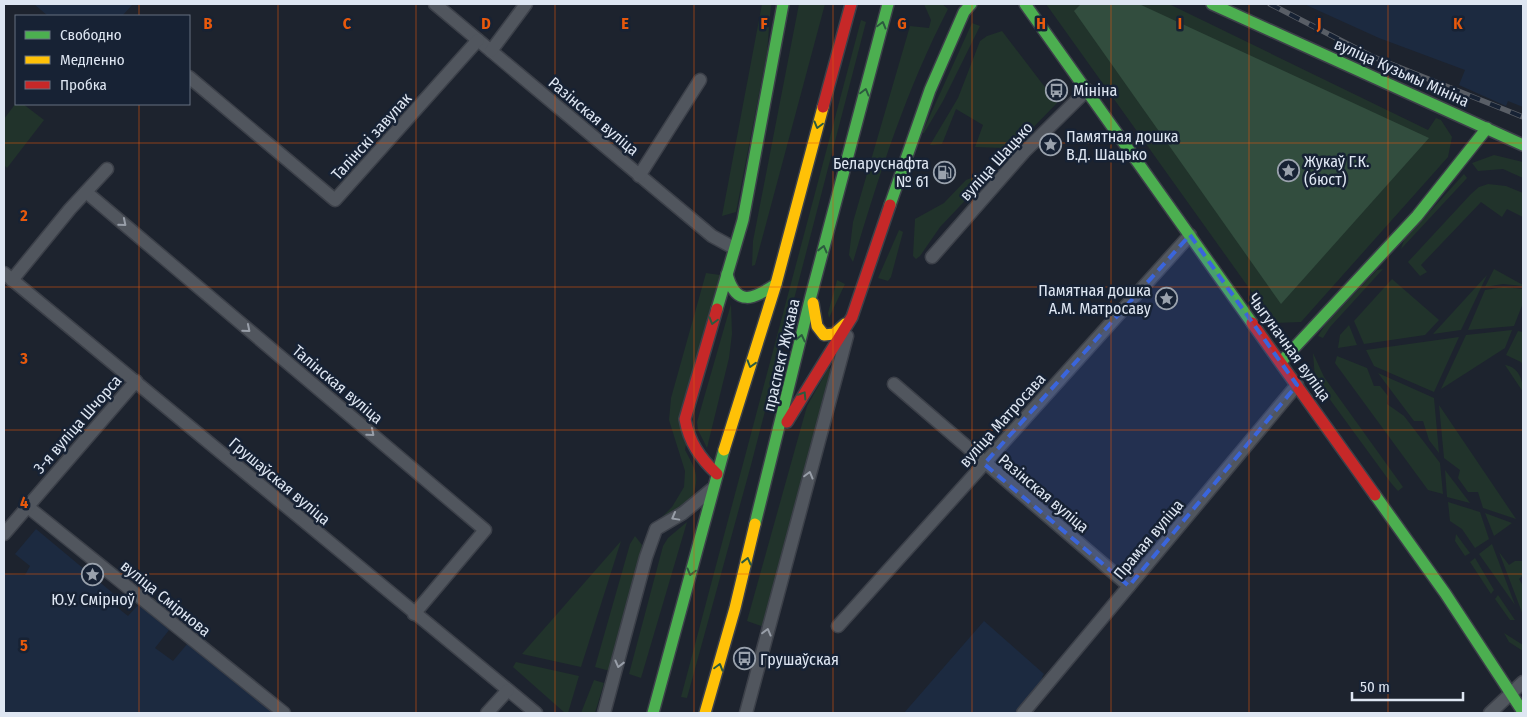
<svg xmlns="http://www.w3.org/2000/svg" width="1527" height="717" viewBox="0 0 1527 717" font-family="'Fira Sans Condensed',sans-serif">
  <rect width="100%" height="100%" fill="#1d232e"/>
  <g fill="#1c2a40">
    <path d="M34,4H133L122,16H48Z"/>
    <path d="M1304,4H1523V107L1508,101L1506,106L1459,85L1465,70L1379,38Z"/>
    <path d="M36,529L114,594L109,601L128,616L139,604L169,630L155,648L173,661L188,643L273,713H4V574L25,575L30,566L15,554Z"/>
    <path d="M984,621L1044,674L1042,677L1045,680L1017,713H904Z"/>
  </g>
  <g fill="#21332b">
    <path d="M762,4H771L767,53L736,212L722,216Z"/>
    <path d="M799,4H825L755,265L752,266L753,241Z"/>
    <path d="M924,4H942L948,9C906,90 879,175 853,262L849,255L853,222L910,26L929,28L931,20Z"/>
    <path d="M1046,4H1169L1428,130L1436,118L1441,120L1452,137L1448,157L1301,322L1274,323Z"/>
    <path d="M861,20L866,22L751,465L687,698L681,697Z"/>
    <path d="M972,23L980,26L943,101L924,133H922Z"/>
    <path d="M1002,31L1057,103L1022,139L1006,143L1004,148L975,147L983,125L956,109L942,144L930,145L958,98L980,41L987,36Z"/>
    <path d="M16,103L23,104L44,120L7,168L4,165V119Z"/>
    <path d="M1494,155L1523,162V178L1503,169L1478,171L1472,163Z"/>
    <path d="M994,170L940,227L920,256L916,259L913,256L915,219L944,203L966,180Z"/>
    <path d="M1464,174L1467,178L1401,249L1404,240Z"/>
    <path d="M1488,184L1506,186L1523,193V217L1507,209L1502,217L1481,202L1421,265L1427,272L1420,276L1408,262L1471,194L1479,187Z"/>
    <path d="M899,230L903,232L891,277L888,281L878,278Z"/>
    <path d="M1383,269L1330,327L1323,338L1318,336L1325,325L1377,270Z"/>
    <path d="M1494,269L1523,285V286L1503,284L1485,287Z"/>
    <path d="M706,273L720,275L685,450C698,474 699,475 692,501L653,526L672,507L684,487L685,471L669,420L671,398Z"/>
    <path d="M1487,275L1461,330L1433,334Z"/>
    <path d="M1392,279L1439,320L1425,335L1364,344L1354,321Z"/>
    <path d="M837,280L845,284L829,318L828,313Z"/>
    <path d="M1504,287L1523,289V303L1514,326L1468,330L1485,290Z"/>
    <path d="M731,304L732,334L729,358L707,448L698,430L697,422Z"/>
    <path d="M1349,325L1357,345L1338,348L1340,335Z"/>
    <path d="M1512,330L1505,348L1441,389L1466,335Z"/>
    <path d="M1518,331L1523,332V366L1521,362L1506,355Z"/>
    <path d="M1459,337L1434,392L1374,366L1366,350Z"/>
    <path d="M1313,353L1324,377L1403,487L1398,491L1391,483L1315,379Z"/>
    <path d="M1337,356L1367,368L1374,386H1380L1388,396L1387,404L1404,416L1440,463L1443,494L1428,490L1335,363Z"/>
    <path d="M1505,365C1518,367 1523,379 1523,392Z"/>
    <path d="M834,367L764,627L747,621L807,406L828,369Z"/>
    <path d="M1378,373L1434,398L1439,453L1429,440L1423,421H1414Z"/>
    <path d="M1439,405L1516,519L1483,508L1478,492H1468L1458,478L1460,470L1444,458Z"/>
    <path d="M1445,470L1470,503L1447,497Z"/>
    <path d="M1448,502L1480,512L1489,539L1475,548L1462,529L1450,521Z"/>
    <path d="M1485,513L1512,523L1494,536Z"/>
    <path d="M687,522L641,678L629,674L663,546L668,538Z"/>
    <path d="M1456,534L1470,553L1465,556L1455,541Z"/>
    <path d="M635,536L642,545L641,551L610,671L595,667L630,544Z"/>
    <path d="M621,541L581,667L522,654Z"/>
    <path d="M1492,544L1515,605L1479,554Z"/>
    <path d="M1499,552L1509,565L1515,561H1523V575L1519,579L1523,586V615Z"/>
    <path d="M1475,558L1494,590L1491,594L1470,562Z"/>
    <path d="M1498,595L1515,620H1510L1495,599Z"/>
    <path d="M1504,633L1523,645V651L1509,642Z"/>
    <path d="M516,662L579,676L568,713H565L513,667Z"/>
    <path d="M594,680L604,683L595,713H581Z"/>
  </g>
  <path fill="#324d3e" d="M1081,4H1139L1429,138L1281,304L1074,11Z"/>
  <g fill="none" stroke-linecap="round" stroke-linejoin="round">
    <defs>
      <g id="street">
        <path d="M435,4L712,236L734,248"/>
        <path d="M491,51L526,4"/>
        <path d="M189,77L335,200L478,40"/>
        <path d="M639,176L700,80"/>
        <path d="M86,192L485,530L414,614"/>
        <path d="M932,257L1024,152L1087,90"/>
        <path d="M4,273L536,713"/>
        <path d="M12,280L70,209L107,169"/>
        <path d="M894,384L1129,586"/>
        <path d="M28,507L284,713"/>
        <path d="M4,534L136,381"/>
        <path d="M838,626L1190,235"/>
        <path d="M487,713L508,690"/>
        <path d="M604,713L646,557L656,529L683,513L712,489"/>
        <path d="M746,713L847,336"/>
        <path d="M1023,713L1297,385"/>
        <path d="M1490,713L1523,682"/>
      </g>
      <g id="fast">
        <path d="M1025,4L1252,323"/>
        <path d="M1212,4L1523,145"/>
        <path d="M890,205L930,90L964,12L971,4"/>
        <path d="M727,274C736,308 754,299 776,284"/>
        <path d="M717,309L743,220L783,4"/>
        <path d="M1281,362L1417,216L1487,128"/>
        <path d="M1375,495L1445,593L1523,712"/>
        <path d="M755,524L811,296L888,4"/>
        <path d="M653,713L724,450"/>
      </g>
      <g id="slow">
        <path d="M813,303L817,326L824,335L834,334L845,324"/>
        <path d="M724,450L776,284L823,107"/>
        <path d="M705,713L735,608L755,524"/>
      </g>
      <g id="jam">
        <path d="M823,107L851,4"/>
        <path d="M1252,323L1375,495"/>
        <path d="M787,422L852,317L890,205"/>
        <path d="M717,474C700,458 689,442 685,419L717,309"/>
      </g>
    </defs>
    <use href="#street" stroke="#3c4049" stroke-width="15"/>
    <use href="#fast" stroke="#3c4049" stroke-width="14"/>
    <use href="#slow" stroke="#3c4049" stroke-width="14"/>
    <use href="#jam" stroke="#3c4049" stroke-width="14"/>
    <use href="#street" stroke="#51565e" stroke-width="12"/>
    <use href="#fast" stroke="#4caf50" stroke-width="11"/>
    <use href="#slow" stroke="#ffc107" stroke-width="11"/>
    <use href="#jam" stroke="#c62828" stroke-width="11"/>
    <defs>
      <path id="rail" d="M1270,4L1371,56L1523,117"/>
    </defs>
    <use href="#rail" stroke="#595e66" stroke-width="5.5"/>
    <use href="#rail" stroke="#172234" stroke-width="4" stroke-dasharray="11" stroke-linecap="butt"/>
  </g>
  <defs><path id="oneway-chevron" d="M-2-3.5L2.5 0L-2 3.5" fill="none" stroke-width="1.6" stroke-linecap="round" stroke-linejoin="round" transform="scale(1.25)"/></defs>
  <g stroke="#2c5a3f">
    <use href="#oneway-chevron" transform="translate(882 25) rotate(-75)"/>
    <use href="#oneway-chevron" transform="translate(865 92) rotate(-75)"/>
    <use href="#oneway-chevron" transform="translate(818 125) rotate(105)"/>
    <use href="#oneway-chevron" transform="translate(823 249) rotate(-76)"/>
    <use href="#oneway-chevron" transform="translate(713 321) rotate(106)"/>
    <use href="#oneway-chevron" transform="translate(801 338) rotate(-77)"/>
    <use href="#oneway-chevron" transform="translate(751 364) rotate(107)"/>
    <use href="#oneway-chevron" transform="translate(803 395) rotate(-58)"/>
    <use href="#oneway-chevron" transform="translate(747 561) rotate(-76)"/>
    <use href="#oneway-chevron" transform="translate(691 572) rotate(105)"/>
    <use href="#oneway-chevron" transform="translate(719 667) rotate(-74)"/>
  </g>
  <g stroke="#989ea8">
    <use href="#oneway-chevron" transform="translate(123 223) rotate(40)"/>
    <use href="#oneway-chevron" transform="translate(247 329) rotate(40)"/>
    <use href="#oneway-chevron" transform="translate(371 433) rotate(40)"/>
    <use href="#oneway-chevron" transform="translate(809 475) rotate(-75)"/>
    <use href="#oneway-chevron" transform="translate(675 517) rotate(151)"/>
    <use href="#oneway-chevron" transform="translate(767 632) rotate(-75)"/>
    <use href="#oneway-chevron" transform="translate(619 664) rotate(104)"/>
  </g>
  <path fill="#3a65dc" fill-opacity="0.2" stroke="#3a65dc" stroke-width="4" stroke-dasharray="10 6" stroke-linejoin="round" d="M1190,235L1297,385L1129,586L984,464Z"/>
  <path fill="none" stroke="#e8590c" stroke-width="1" stroke-opacity="0.55" d="M139,4V16M278,4V713M416,4V713M555,4V713M694,4V713M833,4V713M972,4V713M1111,4V713M1249,4V713M1388,4V713M139,104V713M4,143H1523M4,287H1523M4,430H1523M4,574H1523"/>
  <defs>
    <symbol id="bus-ring" viewBox="-11 -11 22 22"><circle r="9.5" fill="#172234" stroke="#9aa2ad" stroke-width="1.5"/><path d="M-5-6H5V4H4V6H2V4H-2V6H-4V4H-5ZM-3.5-4V0h7V-4ZM-3.5 1.2v1.5H-2V1.2ZM2 1.2v1.5H3.5V1.2Z" fill="#9aa2ad"/></symbol>
    <symbol id="sight-ring" viewBox="-11 -11 22 22"><circle r="9.5" fill="#172234" stroke="#9aa2ad" stroke-width="1.5"/><path d="M0-6L1.8-2.2L6-1.7L2.9 1.2L3.7 5.4L0 3.3L-3.7 5.4L-2.9 1.2L-6-1.7L-1.8-2.2Z" fill="#9aa2ad"/></symbol>
    <symbol id="fuel-ring" viewBox="-11 -11 22 22"><circle r="9.5" fill="#172234" stroke="#9aa2ad" stroke-width="1.5"/><path d="M-5.5-6h7V0h2V4h1.3V-2.5L3-4.5l.8-.8L6-3V5H2.5V1h-1V6h-7ZM-4.2-4.7v3.2H.2V-4.7Z" fill="#9aa2ad"/></symbol>
  </defs>
  <g fill-rule="evenodd">
    <use href="#bus-ring" x="1044" y="78" width="25" height="25"/>
    <use href="#sight-ring" x="1038" y="132" width="25" height="25"/>
    <use href="#sight-ring" x="1276" y="158" width="25" height="25"/>
    <use href="#fuel-ring" x="932" y="160" width="25" height="25"/>
    <use href="#sight-ring" x="1154" y="286" width="25" height="25"/>
    <use href="#sight-ring" x="80" y="562" width="25" height="25"/>
    <use href="#bus-ring" x="732" y="646" width="25" height="25"/>
  </g>
  <g text-anchor="middle" stroke-width="5" stroke-linejoin="round" paint-order="stroke">
    <g font-size="16" fill="#dee6f2" stroke="#172234">
      <text transform="translate(1402 72) rotate(24)" y="6">вуліца Кузьмы Мініна</text>
      <text transform="translate(594 116) rotate(40)" y="6">Разінская вуліца</text>
      <text transform="translate(371 136) rotate(-48)" y="6">Талінскі завулак</text>
      <text transform="translate(996 161) rotate(-48)" y="6">вуліца Шацько</text>
      <text transform="translate(1290 347) rotate(54)" y="6">Чыгуначная вуліца</text>
      <text transform="translate(781 355) rotate(-77)" y="6">праспект Жукава</text>
      <text transform="translate(338 384) rotate(40)" y="6">Талінская вуліца</text>
      <text transform="translate(1002 420) rotate(-48)" y="6">вуліца Матросава</text>
      <text transform="translate(77 424) rotate(-49)" y="6">3-я вуліца Шчорса</text>
      <text transform="translate(280 481) rotate(40)" y="6">Грушаўская вуліца</text>
      <text transform="translate(1044 493) rotate(40)" y="6">Разінская вуліца</text>
      <text transform="translate(1148 539) rotate(-50)" y="6">Прамая вуліца</text>
      <text transform="translate(166 598) rotate(39)" y="6">вуліца Смірнова</text>
    </g>
    <g font-size="16" fill="#dee6f2" stroke="#172234" text-anchor="start">
      <text x="1073" y="96">Мініна</text>
      <text x="1066" y="142">Памятная дошка<tspan x="1066" dy="18">В.Д. Шацько</tspan></text>
      <text x="1304" y="167">Жукаў Г.К.<tspan x="1304" dy="18">(бюст)</tspan></text>
      <text x="929" y="169" text-anchor="end">Беларуснафта<tspan x="929" dy="18">№ 61</tspan></text>
      <text x="1151" y="296" text-anchor="end">Памятная дошка<tspan x="1151" dy="18">А.М. Матросаву</tspan></text>
      <text x="93" y="605" text-anchor="middle">Ю.У. Смірноў</text>
      <text x="760" y="665">Грушаўская</text>
    </g>
  </g>
  <g font-size="16" text-anchor="middle" font-weight="bold" fill="#e8590c" stroke="#172234" stroke-width="5" stroke-linejoin="round" paint-order="stroke">
    <text x="208" y="29">B</text>
    <text x="347" y="29">C</text>
    <text x="486" y="29">D</text>
    <text x="625" y="29">E</text>
    <text x="764" y="29">F</text>
    <text x="902" y="29">G</text>
    <text x="1041" y="29">H</text>
    <text x="1180" y="29">I</text>
    <text x="1319" y="29">J</text>
    <text x="1458" y="29">K</text>
    <text x="24" y="221">2</text>
    <text x="24" y="364">3</text>
    <text x="24" y="508">4</text>
    <text x="24" y="651">5</text>
  </g>
  <rect width="1527" height="717" fill="none" stroke="#dee6f2" stroke-width="10"/>
  <rect x="15" y="15" width="175" height="90" fill="#172234" stroke="#677080"/>
  <rect x="25" y="31" width="25" height="8" fill="#4caf50" stroke="#677080"/>
  <text x="60" y="40" font-size="15" fill="#dee6f2">Свободно</text>
  <rect x="25" y="56" width="25" height="8" fill="#ffc107" stroke="#677080"/>
  <text x="60" y="65" font-size="15" fill="#dee6f2">Медленно</text>
  <rect x="25" y="81" width="25" height="8" fill="#c62828" stroke="#677080"/>
  <text x="60" y="90" font-size="15" fill="#dee6f2">Пробка</text>
  <path d="M1352 692v8h111v-8" fill="none" stroke="#dee6f2" stroke-width="2.5"/>
  <text x="1360" y="692" font-size="15" fill="#dee6f2" stroke="#172234" stroke-width="4" paint-order="stroke">50 m</text>
</svg>
